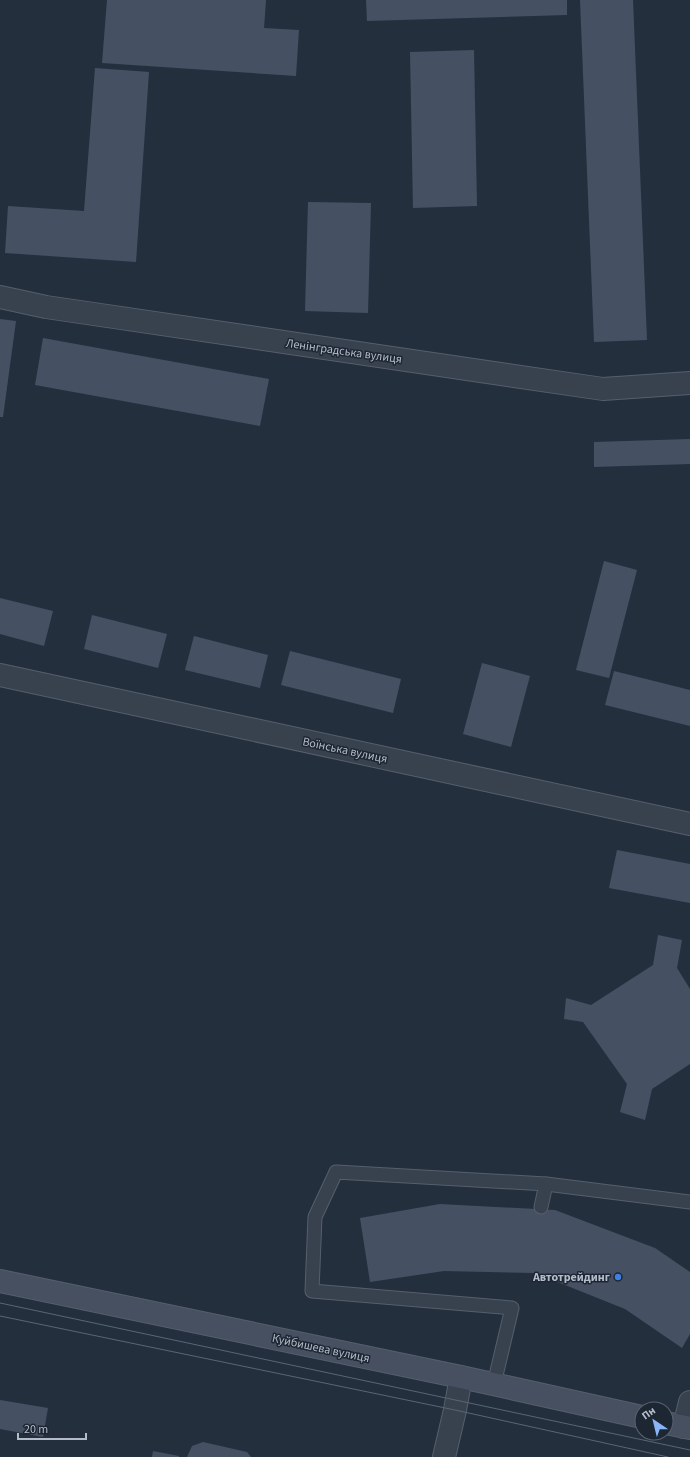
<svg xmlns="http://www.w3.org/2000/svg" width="690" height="1457" viewBox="0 0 690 1457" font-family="'Source Sans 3',sans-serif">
  <rect width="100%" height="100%" fill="#242f3e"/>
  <g fill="#455162">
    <path d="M107,0H266L264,28L299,30L296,76L102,63Z"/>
    <path d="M366,0H567V15L367,21Z"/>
    <path d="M580,0H633L647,340L594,342Z"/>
    <path d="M474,50L477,206L413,208L410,52Z"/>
    <path d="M95,68L149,72L136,262L5,253L8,206L84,211Z"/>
    <path d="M308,202L371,203L368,313L305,311Z"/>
    <path d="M0,319L16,321L3,417H0Z"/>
    <path d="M43,338L269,379L260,426L35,385Z"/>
    <path d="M690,439V464L594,467V442Z"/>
    <path d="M604,561L637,570L609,678L576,670Z"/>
    <path d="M0,598L53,611L44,646L0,634Z"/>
    <path d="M92,615L167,634L158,668L84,649Z"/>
    <path d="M194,636L268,655L260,688L185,670Z"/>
    <path d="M290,651L401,679L393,713L281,685Z"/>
    <path d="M482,663L530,676L511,747L463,734Z"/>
    <path d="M614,671L690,690V726L605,705Z"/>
    <path d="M617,850L690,864V903L609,888Z"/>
    <path d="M658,935L682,940L677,968L690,989V1064L652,1089L645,1120L620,1112L627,1084L583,1022L564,1019L566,998L591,1005L653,965Z"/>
    <path d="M440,1204L555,1210L655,1248L690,1272V1334L682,1348L625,1309L535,1273L444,1271L370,1282L360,1218Z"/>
    <path d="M0,1400L48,1408L43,1437L0,1429Z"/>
    <path d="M203,1442L247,1452L251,1457H187L192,1446Z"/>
    <path d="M153,1451L179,1456V1457H152Z"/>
  </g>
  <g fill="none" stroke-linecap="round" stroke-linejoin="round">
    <defs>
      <g id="service">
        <path d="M546,1184L690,1202"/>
        <path d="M494,1384L512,1308L312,1291L315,1217L336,1172L546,1184L541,1207"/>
      </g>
      <g id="minor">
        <path d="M0,297L46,307L603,389L690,383"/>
        <path d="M0,675L690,824"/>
        <path d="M684,1427L690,1402"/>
        <path d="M444,1457L455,1410L461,1377"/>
      </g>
      <g id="secondary">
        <path d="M0,1281L461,1377L642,1417"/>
        <path d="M666,1423L690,1428"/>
      </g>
    </defs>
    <use href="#service" stroke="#565f6c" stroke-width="15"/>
    <use href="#minor" stroke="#565f6c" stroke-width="24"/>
    <use href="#secondary" stroke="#565f6c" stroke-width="24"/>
    <use href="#service" stroke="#38414e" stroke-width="13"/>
    <use href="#minor" stroke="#38414e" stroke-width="22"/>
    <use href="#secondary" stroke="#465061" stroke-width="22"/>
    <g stroke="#5a6575" stroke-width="1">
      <path d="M0,1303L690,1450"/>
      <path d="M0,1316L455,1410L668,1457"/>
    </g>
  </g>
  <circle fill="#3f7fe0" stroke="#1d2633" stroke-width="1.5" cx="618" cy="1277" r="4"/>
  <g text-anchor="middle" stroke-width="3" stroke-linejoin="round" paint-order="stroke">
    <g font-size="12" fill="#b4bcc9" stroke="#1d2633">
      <text transform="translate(344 351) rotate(8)" y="4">Ленінградська вулиця</text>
      <text transform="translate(345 750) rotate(12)" y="4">Воїнська вулиця</text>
      <text transform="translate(321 1348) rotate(12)" y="4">Куйбишева вулиця</text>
    </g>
    <g font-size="12" font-weight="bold" fill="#b4bcc9" stroke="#1d2633" text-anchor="end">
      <text x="610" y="1281">Автотрейдинг</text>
    </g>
  </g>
  <g transform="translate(654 1421) rotate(325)"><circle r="19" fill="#1d2633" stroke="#59626f"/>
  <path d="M0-3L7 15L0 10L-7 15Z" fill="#8ab4f8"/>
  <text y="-6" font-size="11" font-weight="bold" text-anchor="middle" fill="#b4bcc9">Пн</text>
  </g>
  <path d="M18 1433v6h68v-6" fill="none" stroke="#b4bcc9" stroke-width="2"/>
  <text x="24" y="1433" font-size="12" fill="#b4bcc9" stroke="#1d2633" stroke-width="3" paint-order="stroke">20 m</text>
</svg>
